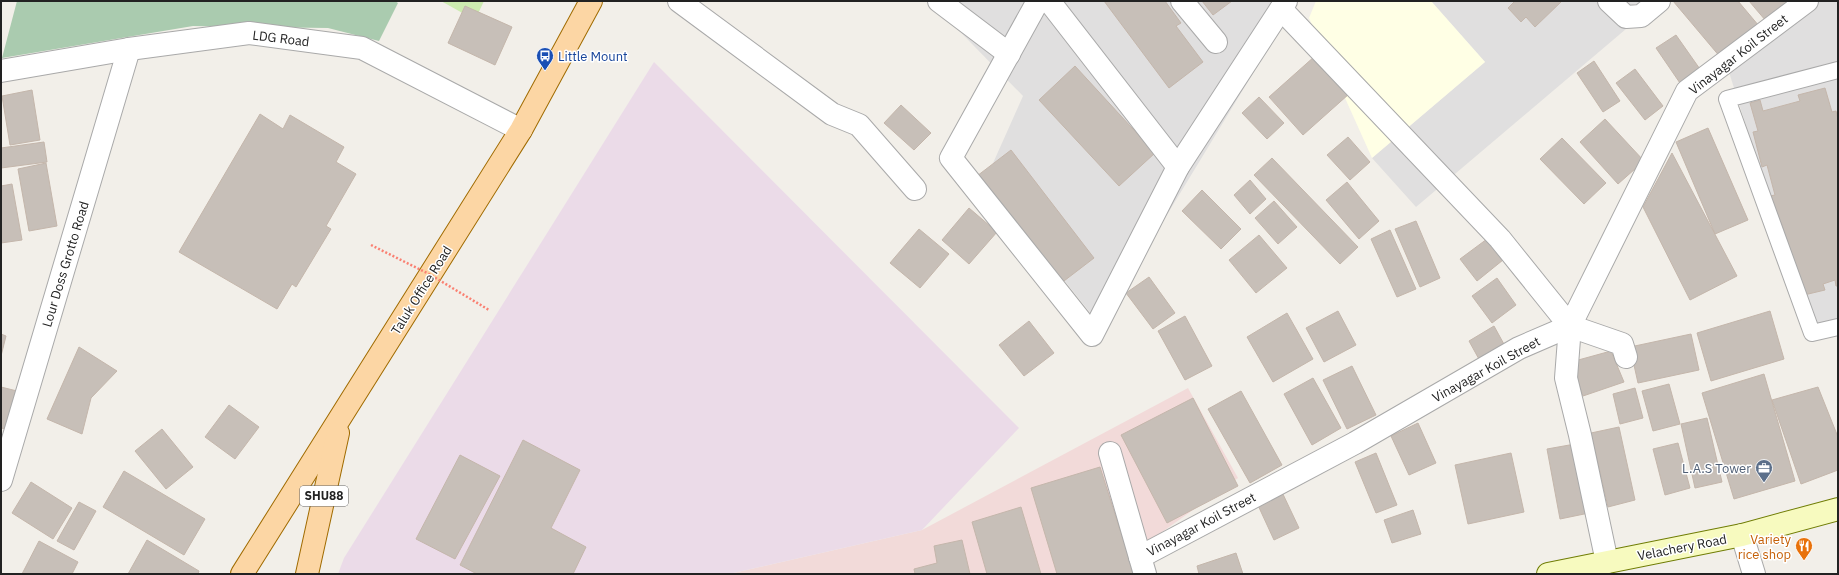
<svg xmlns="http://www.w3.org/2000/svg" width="1839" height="575" viewBox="0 0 1839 575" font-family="'IBM Plex Sans',sans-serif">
  <rect width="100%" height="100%" fill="#f2efe9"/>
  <g fill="#e0dfdf">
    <path d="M930,1H1297L1100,325L985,181L1023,96Z"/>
    <path d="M1431,1H1659L1416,207L1372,158L1485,62Z"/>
    <path d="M1817,1H1838V327L1812,333L1728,69Z"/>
  </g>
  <path fill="#f2dad9" d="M1188,388L1238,478L1148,542L1140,574H729L922,530Z"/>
  <path fill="#ebdbe8" d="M654,62L1019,428L922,530L729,574H338L344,558Z"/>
  <path fill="#ffffe5" d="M1316,1H1431L1485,62L1372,158L1309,18Z"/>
  <path fill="#cdebb0" d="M441,1H484L475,20Z"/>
  <path fill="#aacbaf" d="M17,1H395L398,3L379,41L328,28L193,26L2,58Z"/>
  <g fill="#c7bfb8" stroke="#c4b6ab">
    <path d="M1104,1H1165L1181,23L1176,26L1203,62L1169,88Z"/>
    <path d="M1202,1H1232L1213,15Z"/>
    <path d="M1513,1H1562L1535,27L1526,17L1521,22L1508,8L1514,2Z"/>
    <path d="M1673,1H1738L1759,26L1721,58Z"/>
    <path d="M1749,1H1789L1766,21Z"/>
    <path d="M465,6L512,27L495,65L448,43Z"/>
    <path d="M1676,35L1702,72L1682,86L1656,48Z"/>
    <path d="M1315,56L1349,94L1303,135L1269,97Z"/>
    <path d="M1594,61L1620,101L1603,112L1577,73Z"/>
    <path d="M1075,66L1155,153L1119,186L1039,100Z"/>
    <path d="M1635,69L1663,106L1645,120L1616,83Z"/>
    <path d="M1825,88L1832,112L1836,111L1838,119V286H1836L1835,280L1823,284L1825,290L1804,295L1782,240L1786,239L1781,222L1778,223L1770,196L1775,195L1767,165L1762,167L1753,132L1758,131L1750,103L1760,100L1763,111L1800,101L1798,95Z"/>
    <path d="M32,90L40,140L10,145L2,96Z"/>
    <path d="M1259,97L1284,123L1267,139L1242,113Z"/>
    <path d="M901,105L931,133L914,150L884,123Z"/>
    <path d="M260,114L283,129L290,115L344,147L336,162L356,174L326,226L331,229L296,287L292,284L277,309L179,252Z"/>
    <path d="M1605,119L1644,161L1618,184L1580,142Z"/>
    <path d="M1708,128L1748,220L1715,234L1676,142Z"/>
    <path d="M1348,137L1370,162L1350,180L1327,155Z"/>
    <path d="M1562,138L1606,183L1584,204L1540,159Z"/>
    <path d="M44,142L47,162L1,168V148Z"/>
    <path d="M1011,150L1094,258L1060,284L977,176Z"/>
    <path d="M1672,153L1737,276L1690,300L1643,207Z"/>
    <path d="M1272,158L1358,247L1340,264L1254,175Z"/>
    <path d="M46,163L57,226L29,231L18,169Z"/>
    <path d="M1250,180L1266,199L1250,214L1234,195Z"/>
    <path d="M1347,182L1379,221L1359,239L1326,200Z"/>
    <path d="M12,184L22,240L1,243V186Z"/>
    <path d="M1202,190L1241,229L1221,249L1182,211Z"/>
    <path d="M1274,201L1297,227L1278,244L1255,218Z"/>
    <path d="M969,208L997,232L969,264L942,240Z"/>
    <path d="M1416,221L1440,278L1420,287L1395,229Z"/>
    <path d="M919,229L949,254L920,288L890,263Z"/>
    <path d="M1390,230L1416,289L1397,297L1371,239Z"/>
    <path d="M1259,235L1287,268L1256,293L1229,260Z"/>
    <path d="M1487,239L1503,260L1477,281L1460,259Z"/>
    <path d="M1149,277L1175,313L1153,329L1126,293Z"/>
    <path d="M1497,278L1516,305L1492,323L1472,296Z"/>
    <path d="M1338,311L1356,345L1324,362L1306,328Z"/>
    <path d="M1770,311L1784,359L1711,381L1697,333Z"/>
    <path d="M1287,313L1313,359L1273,382L1247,337Z"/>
    <path d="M1185,316L1212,366L1185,380L1158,331Z"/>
    <path d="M1029,321L1054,353L1024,376L999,345Z"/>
    <path d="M1494,326L1505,346L1480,361L1469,341Z"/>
    <path d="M1,334L6,336L1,356Z"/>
    <path d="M1691,334L1699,370L1638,383L1630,347Z"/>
    <path d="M79,347L117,371L91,398L82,434L47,419Z"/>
    <path d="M1611,351L1624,382L1583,396L1571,362Z"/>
    <path d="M1352,366L1376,415L1347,429L1323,380Z"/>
    <path d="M1764,374L1795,481L1734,499L1702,393Z"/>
    <path d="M1313,378L1341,428L1312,445L1284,394Z"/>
    <path d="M1669,384L1680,424L1653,431L1642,391Z"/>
    <path d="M1,387L21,392L12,430L1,428Z"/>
    <path d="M1818,387L1838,437V470L1801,484L1772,400Z"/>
    <path d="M1635,388L1643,418L1620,424L1613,394Z"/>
    <path d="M1241,391L1282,465L1250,483L1208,409Z"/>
    <path d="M1193,398L1238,486L1167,523L1121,435Z"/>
    <path d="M229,405L259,427L235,459L205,437Z"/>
    <path d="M1707,418L1722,482L1695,488L1681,424Z"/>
    <path d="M1418,423L1436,463L1409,475L1391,436Z"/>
    <path d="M1619,427L1635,500L1608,507L1591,433Z"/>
    <path d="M162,429L193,467L166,489L135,451Z"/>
    <path d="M523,440L580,470L551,528L586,547L573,574H477L460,565Z"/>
    <path d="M1678,443L1690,488L1665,495L1653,449Z"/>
    <path d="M1575,444L1589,513L1560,519L1547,449Z"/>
    <path d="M1376,453L1397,505L1376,513L1355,462Z"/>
    <path d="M1511,453L1524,512L1468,524L1455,465Z"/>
    <path d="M460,455L500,476L455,559L416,539Z"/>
    <path d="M1100,467L1134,574H1057L1031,488Z"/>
    <path d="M124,471L205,519L184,555L103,507Z"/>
    <path d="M31,482L72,508L53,539L12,513Z"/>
    <path d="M1281,490L1299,528L1274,540L1256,501Z"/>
    <path d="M79,502L96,511L74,550L57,541Z"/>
    <path d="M1021,507L1041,574H987L972,522Z"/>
    <path d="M1413,510L1421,534L1392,543L1384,520Z"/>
    <path d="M147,540L199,571L198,574H128Z"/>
    <path d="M962,540L970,574H915L914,569L937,563L934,546Z"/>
    <path d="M39,541L78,562L72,574H22Z"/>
    <path d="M1236,553L1243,574H1199L1197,566Z"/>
  </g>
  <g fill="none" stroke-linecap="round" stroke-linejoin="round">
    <defs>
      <path id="service" d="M1838,70L1727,99L1812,333L1838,327"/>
      <path id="pedestrian" d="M1110,453L1140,557"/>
      <g id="minor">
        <path d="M679,1L832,114L859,125L915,189"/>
        <path d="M939,1L1009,54"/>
        <path d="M1038,1L951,158L1092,335L1178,167L1286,1"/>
        <path d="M1049,1L1178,167"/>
        <path d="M1182,1L1216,42"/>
        <path d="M1609,1L1626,17L1641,16L1659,1"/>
        <path d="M1281,9L1500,239L1570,326L1622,344L1626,357"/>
        <path d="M1,71L129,49L249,33L362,48L521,130"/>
        <path d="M1570,326L1566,378L1580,435L1607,562"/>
        <path d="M1,480L129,49"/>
        <path d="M1742,535L1754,574"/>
        <path d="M1145,574L1140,557L1355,443L1519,348L1570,326L1687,91L1807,1"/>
      </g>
      <path id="secondary" d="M1548,574L1742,535L1838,509"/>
      <g id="primary">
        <path d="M242,574L521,130L591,1"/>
        <path d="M307,574L338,433"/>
      </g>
    </defs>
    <use href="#service" stroke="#a9a9a9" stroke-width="18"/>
    <use href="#pedestrian" stroke="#a9a9a9" stroke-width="24"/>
    <use href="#minor" stroke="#a9a9a9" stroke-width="24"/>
    <use href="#secondary" stroke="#707d05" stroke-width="24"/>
    <use href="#primary" stroke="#a06b00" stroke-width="24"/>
    <use href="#service" stroke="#fff" stroke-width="16"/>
    <use href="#pedestrian" stroke="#fff" stroke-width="22"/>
    <use href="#minor" stroke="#fff" stroke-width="22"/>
    <use href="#secondary" stroke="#f7fabf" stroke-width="22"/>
    <use href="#primary" stroke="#fcd6a4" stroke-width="22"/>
    <path stroke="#fa8072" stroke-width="2.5" stroke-dasharray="2 2" stroke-linecap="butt" d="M371,245L429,274L489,310"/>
  </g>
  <defs>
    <symbol id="bus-pin" viewBox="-11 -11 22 30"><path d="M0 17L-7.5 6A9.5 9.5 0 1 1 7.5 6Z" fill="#1a4fb4" stroke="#fff"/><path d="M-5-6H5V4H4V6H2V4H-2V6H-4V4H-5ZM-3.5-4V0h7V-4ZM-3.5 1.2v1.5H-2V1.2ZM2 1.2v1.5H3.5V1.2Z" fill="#fff"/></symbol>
    <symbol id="office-pin" viewBox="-11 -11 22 30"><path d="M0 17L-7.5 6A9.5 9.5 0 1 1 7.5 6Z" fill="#5c6f8a" stroke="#fff"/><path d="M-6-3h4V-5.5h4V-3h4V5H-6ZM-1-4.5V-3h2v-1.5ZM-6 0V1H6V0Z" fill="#fff"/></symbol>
    <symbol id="restaurant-pin" viewBox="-11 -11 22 30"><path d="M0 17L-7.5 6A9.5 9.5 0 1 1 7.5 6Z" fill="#e8710a" stroke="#fff"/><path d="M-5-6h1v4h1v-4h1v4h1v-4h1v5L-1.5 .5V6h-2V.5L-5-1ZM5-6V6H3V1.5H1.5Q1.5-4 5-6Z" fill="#fff"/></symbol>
  </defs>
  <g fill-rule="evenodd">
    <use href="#bus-pin" x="535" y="46" width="20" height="27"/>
    <use href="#office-pin" x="1754" y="458" width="20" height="27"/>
    <use href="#restaurant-pin" x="1794" y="536" width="20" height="27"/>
  </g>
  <g text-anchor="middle" stroke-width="3" stroke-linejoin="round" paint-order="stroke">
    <rect fill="#fff" stroke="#646464" stroke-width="1" x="300" y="486" width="48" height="20" rx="3"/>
    <g font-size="12" font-weight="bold" fill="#222">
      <text x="324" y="500">SHU88</text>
    </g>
    <g font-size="13" fill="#222" stroke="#fff">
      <text transform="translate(281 38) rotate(7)" y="5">LDG Road</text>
      <text transform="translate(1738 54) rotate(-38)" y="5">Vinayagar Koil Street</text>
      <text transform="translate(65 264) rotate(-73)" y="5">Lour Doss Grotto Road</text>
      <text transform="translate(421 290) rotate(-58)" y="5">Taluk Office Road</text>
      <text transform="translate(1486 369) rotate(-29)" y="5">Vinayagar Koil Street</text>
      <text transform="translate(1201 524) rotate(-28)" y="5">Vinayagar Koil Street</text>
      <text transform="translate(1682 547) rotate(-11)" y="5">Velachery Road</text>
    </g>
    <g font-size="13" fill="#164399" stroke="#fff" text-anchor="start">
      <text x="558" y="61">Little Mount</text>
    </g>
    <g font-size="13" fill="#4e5e75" stroke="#fff" text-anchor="end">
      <text x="1751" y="473">L.A.S Tower</text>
    </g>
    <g font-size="13" fill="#c56008" stroke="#fff" text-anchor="end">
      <text x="1791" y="544">Variety<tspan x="1791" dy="15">rice shop</tspan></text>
    </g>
  </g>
  <rect width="1839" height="575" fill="none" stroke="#222222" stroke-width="4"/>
</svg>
